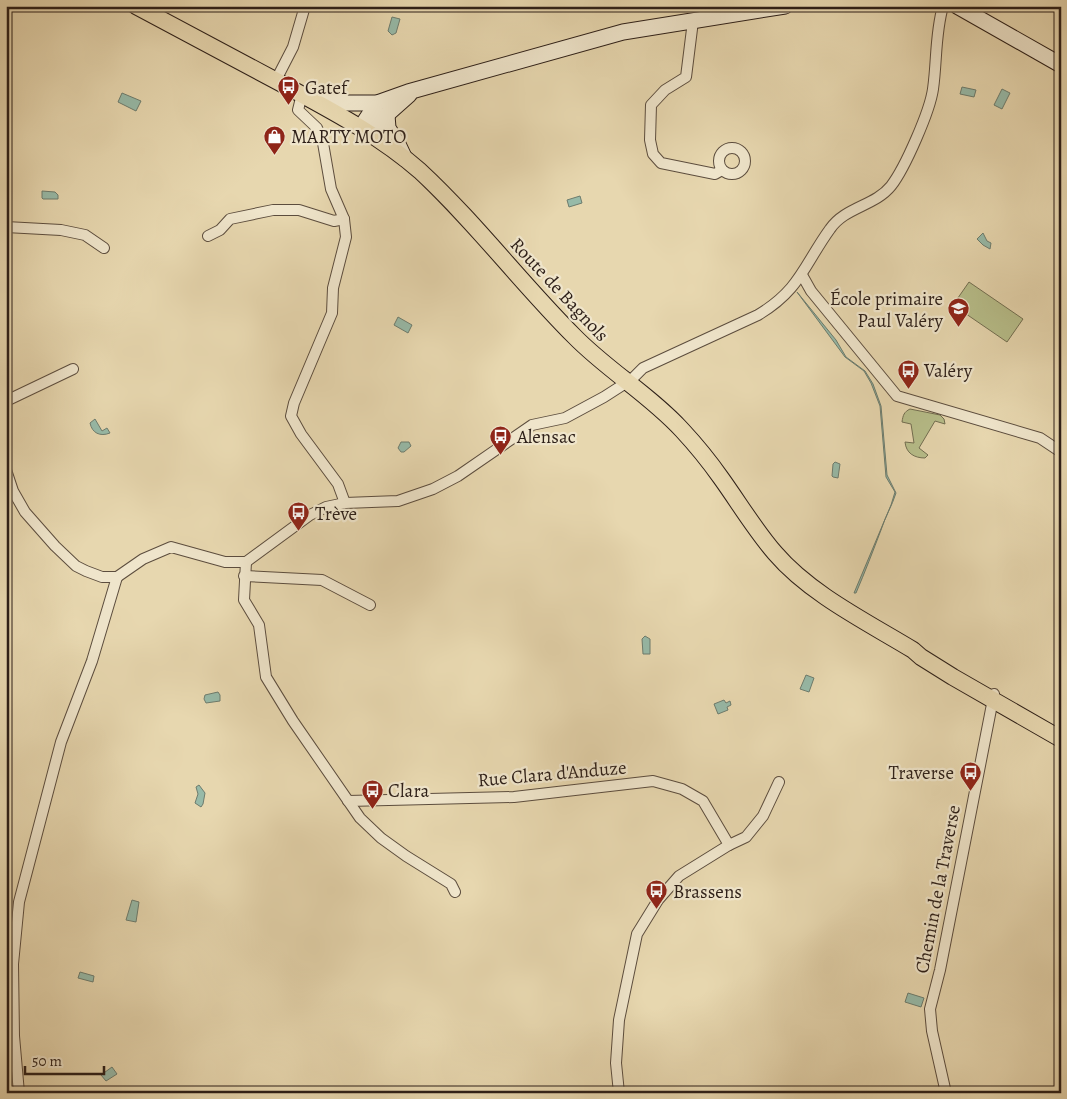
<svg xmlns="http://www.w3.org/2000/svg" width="1067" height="1099" viewBox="0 0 1067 1099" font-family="Alegreya,serif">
  <rect width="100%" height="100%" fill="#e7d7af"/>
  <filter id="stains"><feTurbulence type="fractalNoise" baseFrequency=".004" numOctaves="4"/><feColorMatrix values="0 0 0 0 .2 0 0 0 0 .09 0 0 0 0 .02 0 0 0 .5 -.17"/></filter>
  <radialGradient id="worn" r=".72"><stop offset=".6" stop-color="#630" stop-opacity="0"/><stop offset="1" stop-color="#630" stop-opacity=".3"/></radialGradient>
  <g fill="#b7be8a" stroke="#726e51">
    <path d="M969,282L1023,319L1007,342L953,305Z"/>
    <path d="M910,409L940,415L944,419L945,424L935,421L919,448L928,455L925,458C914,458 906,453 905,442L914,443L911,424L902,422C903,415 904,412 910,409Z"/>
  </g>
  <g fill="#97baa8" stroke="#6d7c6e">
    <path d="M392,17L400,19L396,33L392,35L388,31Z"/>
    <path d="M962,87L976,90L974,97L960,94Z"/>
    <path d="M1002,89L1010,93L1002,109L994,105Z"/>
    <path d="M122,93L141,101L136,111L118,102Z"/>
    <path d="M42,191L55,192L58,195V199H43L42,198Z"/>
    <path d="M580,196L582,203L569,207L567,200Z"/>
    <path d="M983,233L987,241L991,243L990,249L983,245L977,239Z"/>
    <path d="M797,292L836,340L846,357L865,371L873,384L881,406L887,475L896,493C892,506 885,517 881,530C873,551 865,572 856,593H854L891,505L895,492L886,477L880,406L871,383L864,371L845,357Z"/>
    <path d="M398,317L412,325L408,333L394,325Z"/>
    <path d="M95,419L102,431L107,428L110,433C100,437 92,433 90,423Z"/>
    <path d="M401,442H409L411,446L404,452H401L398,448Z"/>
    <path d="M835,462L840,464L838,478L833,477L832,476L833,464Z"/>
    <path d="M645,636L650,639V654H643L642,639Z"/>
    <path d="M806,675L814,678L809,692L800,689Z"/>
    <path d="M218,692L220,695V701L206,703L204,699L205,695Z"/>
    <path d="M724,700L726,703L730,701L731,705L727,707L728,710L718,714L714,704Z"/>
    <path d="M199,785L205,793L203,804L201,807L195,803L198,794L196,787Z"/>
    <path d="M132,900L139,902L136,922L126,920Z"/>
    <path d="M80,972L94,976L93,982L78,978Z"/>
    <path d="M908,993L924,998L921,1007L905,1002Z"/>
    <path d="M112,1067L117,1074L106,1081L101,1075Z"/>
  </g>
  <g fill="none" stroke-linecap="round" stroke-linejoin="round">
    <defs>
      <g id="street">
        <path d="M693,21L686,77L665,90L651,105L650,140L653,154L661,163L715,174L722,170"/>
        <path d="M276,80L293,47L305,6"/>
        <path d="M302,94L298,110L317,128L323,143L331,189L344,219L346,237L333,288L332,313L294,403L291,416L301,434L338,484L345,503"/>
        <circle cx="732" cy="161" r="13"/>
        <path d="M6,227L61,230L85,235L104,248"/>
        <path d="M208,236L220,230L230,219L273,210H299L334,221L344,219"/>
        <path d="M802,275L811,291L897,396L1040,438L1061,452"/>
        <path d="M6,401L73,369"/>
        <path d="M6,470L13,491L25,512L55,546L76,566L86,571L102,577H117L143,559L171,547L225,562H246L310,515L326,507L345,503L398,501L433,489L458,476L532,425L565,418L604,397L632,379L643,368L758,315C800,290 804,265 830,229C845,207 875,206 891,186C905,168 930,111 933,89C937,61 935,34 943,6"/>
        <path d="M246,562L244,600L259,625L266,677L293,721L360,818L381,838L406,856L451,884L455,892"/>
        <path d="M244,576L322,580L370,605"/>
        <path d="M348,801L514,797L653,781L682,789L703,801L729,845"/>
        <path d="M19,1093L14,1036L13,964L19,902L61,742L92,661L117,577"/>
        <path d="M619,1093L616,1063L619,1020L637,934L658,900L679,876L729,845L746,837L763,816L779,782"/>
        <path d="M946,1093L932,1031L930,1009L940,970L994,694"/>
      </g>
      <g id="secondary">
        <path d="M957,6L1061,65"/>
        <path d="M312,100L345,103H377L408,92L623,32L785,6"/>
        <path d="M377,103L365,121L364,130L373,127L409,95"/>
        <path d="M387,115L388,128L398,144L405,159"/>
      </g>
      <path id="primary" d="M136,6C186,33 236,59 286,86C332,111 380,136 420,171C475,222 521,283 574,336C607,370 650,395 682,430C696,445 709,461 721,478C739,503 755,530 775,553C810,594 867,622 913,650L921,657L953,677L1061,739"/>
    </defs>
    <use href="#street" stroke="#5c4d3e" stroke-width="12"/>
    <use href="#secondary" stroke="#2d1f18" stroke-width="17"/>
    <use href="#primary" stroke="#2d1f18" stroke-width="18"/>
    <use href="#street" stroke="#efe5cb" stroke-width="10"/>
    <use href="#secondary" stroke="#efe5cb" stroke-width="15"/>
    <use href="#primary" stroke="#e7d7af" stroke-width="16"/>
  </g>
  <defs>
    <symbol id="bus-pin" viewBox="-11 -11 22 30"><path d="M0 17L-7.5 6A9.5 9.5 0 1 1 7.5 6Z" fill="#8f2418" stroke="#efe5cb"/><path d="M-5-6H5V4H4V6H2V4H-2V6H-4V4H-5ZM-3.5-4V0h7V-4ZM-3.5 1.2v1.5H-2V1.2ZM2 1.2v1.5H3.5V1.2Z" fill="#fff"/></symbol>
    <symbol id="shop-pin" viewBox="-11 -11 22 30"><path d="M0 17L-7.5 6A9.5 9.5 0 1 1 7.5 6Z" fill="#8f2418" stroke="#efe5cb"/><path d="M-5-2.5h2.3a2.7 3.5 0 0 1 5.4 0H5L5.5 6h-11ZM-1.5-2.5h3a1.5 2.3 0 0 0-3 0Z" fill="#fff"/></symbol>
    <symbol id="school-pin" viewBox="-11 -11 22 30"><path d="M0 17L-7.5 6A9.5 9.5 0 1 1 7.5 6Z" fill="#8f2418" stroke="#efe5cb"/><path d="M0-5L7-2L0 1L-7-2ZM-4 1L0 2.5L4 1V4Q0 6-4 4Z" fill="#fff"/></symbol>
  </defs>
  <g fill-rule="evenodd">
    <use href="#bus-pin" x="276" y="74" width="25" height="34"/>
    <use href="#shop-pin" x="262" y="124" width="25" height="34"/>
    <use href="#school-pin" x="946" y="296" width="25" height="34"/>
    <use href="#bus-pin" x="896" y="358" width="25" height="34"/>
    <use href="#bus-pin" x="488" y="424" width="25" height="34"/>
    <use href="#bus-pin" x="286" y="500" width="25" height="34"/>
    <use href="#bus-pin" x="958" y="760" width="25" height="34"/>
    <use href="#bus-pin" x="360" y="778" width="25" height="34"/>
    <use href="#bus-pin" x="644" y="878" width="25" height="34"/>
  </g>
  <g text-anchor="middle" stroke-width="4.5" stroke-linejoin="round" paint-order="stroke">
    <g font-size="19" fill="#2d1f18" stroke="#efe5cb" text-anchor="start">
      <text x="305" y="94">Gatef</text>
      <text x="291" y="143">MARTY MOTO</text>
      <text x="943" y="305" text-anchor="end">École primaire<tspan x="943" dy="22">Paul Valéry</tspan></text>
      <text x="924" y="377">Valéry</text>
      <text x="517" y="443">Alensac</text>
      <text x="315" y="520">Trève</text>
      <text x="954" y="779" text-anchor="end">Traverse</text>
      <text x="388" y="797">Clara</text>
      <text x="673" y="898">Brassens</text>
    </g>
    <g font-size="19" fill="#2d1f18" stroke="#efe5cb">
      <text transform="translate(560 289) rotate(47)" y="7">Route de Bagnols</text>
      <text transform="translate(552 773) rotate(-5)" y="7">Rue Clara d'Anduze</text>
      <text transform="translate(937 889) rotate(-79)" y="7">Chemin de la Traverse</text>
    </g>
  </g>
  <rect width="1067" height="1099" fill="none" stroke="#e7d7af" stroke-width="25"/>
  <rect x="8" y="8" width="1052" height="1084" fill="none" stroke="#2d1f18" stroke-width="2.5"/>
  <rect x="12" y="12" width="1042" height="1074" fill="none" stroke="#2d1f18"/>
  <path d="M25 1066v8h79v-8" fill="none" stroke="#2d1f18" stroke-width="2.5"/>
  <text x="32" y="1066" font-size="15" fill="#2d1f18" stroke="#efe5cb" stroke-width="4" paint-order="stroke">50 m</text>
  <rect width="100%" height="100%" filter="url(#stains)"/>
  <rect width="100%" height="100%" fill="url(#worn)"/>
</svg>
